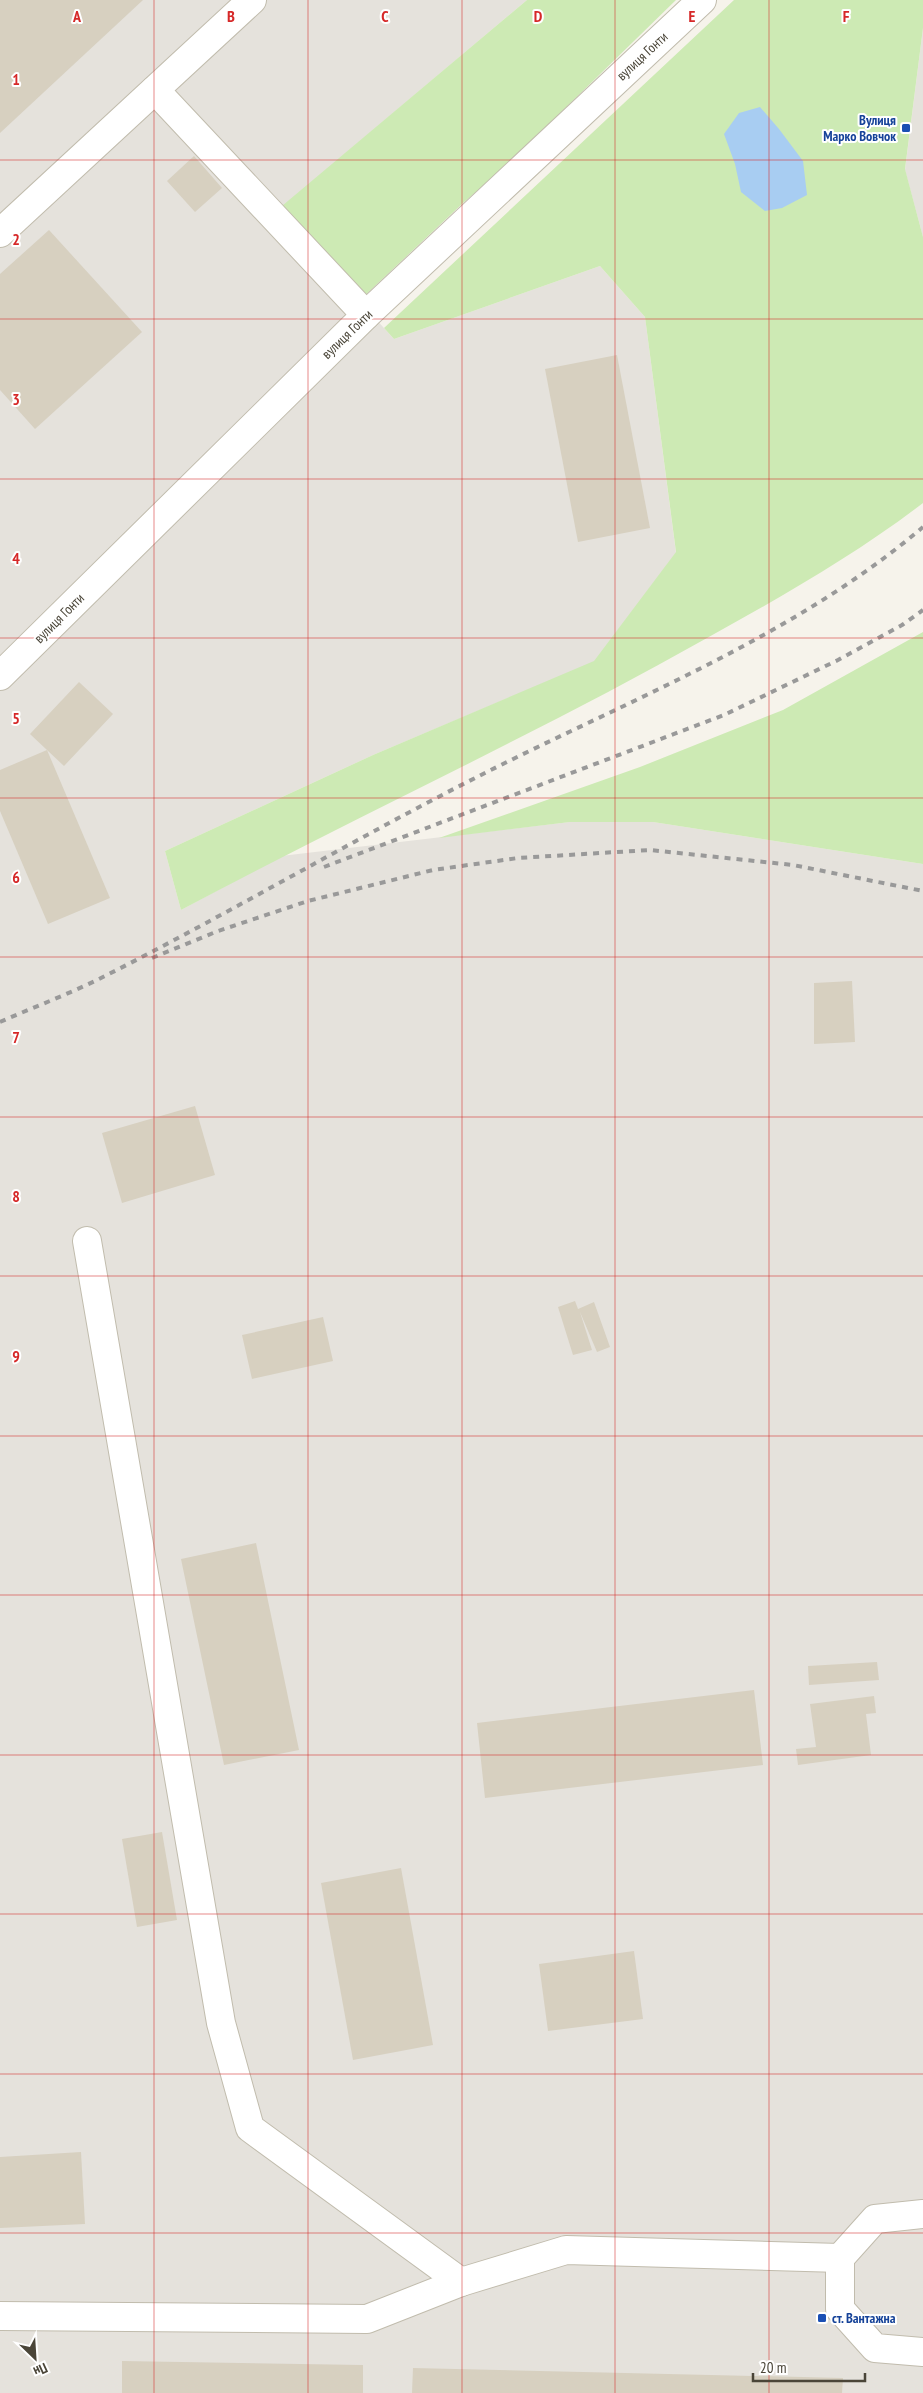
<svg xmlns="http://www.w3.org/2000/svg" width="923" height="2393" viewBox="0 0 923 2393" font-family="'PT Sans Narrow',sans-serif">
  <rect width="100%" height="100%" fill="#f6f3eb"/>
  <g fill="#e5e2dc">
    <path d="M0,0H527L277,211L394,339L600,266L645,317L676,553L594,662L373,755L165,851L181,910L281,856L570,822H653L923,864V2393H0Z"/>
    <path d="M923,28V237L905,170Z"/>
  </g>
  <g fill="#cdeab4">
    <path d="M527,0H676L504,168L463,203L359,301L276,211Z"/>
    <path d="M734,0H923V28L905,169L923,237V503C855,555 781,597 707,638C535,735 355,817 181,910L165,851L373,755L594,661L676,552L645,317L600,266L394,339L384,328Z"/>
    <path d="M923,632V864L653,822H570L439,838L640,767L783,710Z"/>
  </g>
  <path fill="#a8cdf2" d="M760,107L779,129L803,161L807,195L782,208L765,211L741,192L735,164L724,134L739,113Z"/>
  <g fill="#d7d0c0">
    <path d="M0,0H143L0,133Z"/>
    <path d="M194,156L222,188L195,212L167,181Z"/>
    <path d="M49,230L142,332L35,429L0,390V274Z"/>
    <path d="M617,355L650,528L578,542L545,369Z"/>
    <path d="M79,682L113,714L64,766L30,734Z"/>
    <path d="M47,750L110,898L48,924L0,811V770Z"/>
    <path d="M852,981L855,1042L814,1044V983Z"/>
    <path d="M195,1106L215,1175L122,1203L102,1133Z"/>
    <path d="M575,1301L578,1309L594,1302L610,1347L597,1352L580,1312L592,1350L573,1355L558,1307Z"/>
    <path d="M323,1317L333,1361L252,1379L242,1335Z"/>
    <path d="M256,1543L299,1750L224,1765L181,1559Z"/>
    <path d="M877,1662L879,1680L809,1685L808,1666Z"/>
    <path d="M754,1690L763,1765L485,1798L477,1723Z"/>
    <path d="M874,1696L876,1713L866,1714L871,1755L798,1765L796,1749L816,1747L810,1704Z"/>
    <path d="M162,1832L177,1920L137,1927L122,1839Z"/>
    <path d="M401,1868L433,2045L353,2060L321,1883Z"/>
    <path d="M634,1951L643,2019L548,2031L539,1964Z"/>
    <path d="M81,2152L85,2224L0,2228V2157Z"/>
    <path d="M122,2361L363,2365V2393H122Z"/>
    <path d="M413,2368L843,2378L842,2393H412Z"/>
  </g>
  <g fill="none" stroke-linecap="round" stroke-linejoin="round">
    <defs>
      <g id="minor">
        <path d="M155,90L366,315"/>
        <path d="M0,233L252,0"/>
        <path d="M0,676L366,315L702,0"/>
        <path d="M87,1241L221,2023L250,2128L461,2282"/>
        <path d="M923,2214L875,2219L840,2258V2309L875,2348L923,2352"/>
        <path d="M0,2316L367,2319L461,2282L566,2250L840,2258"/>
      </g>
    </defs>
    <use href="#minor" stroke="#c1bcad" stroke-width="30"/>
    <use href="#minor" stroke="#fff" stroke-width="28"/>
    <g stroke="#999" stroke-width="4" stroke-dasharray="6 6" stroke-linecap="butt">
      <path d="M324,867L724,715L838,660L902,625L923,610"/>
      <path d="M152,958L218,931L308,901L433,870L518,858L650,850L793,865L923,891"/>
      <path d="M0,1022C34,1007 69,994 101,978C230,913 354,839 483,774C631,699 795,636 923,527"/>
    </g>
  </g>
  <path fill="none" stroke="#d62828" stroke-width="1" stroke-opacity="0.55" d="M154,0V2393M308,0V2393M462,0V2393M615,0V2393M769,0V2393M0,160H923M0,319H923M0,479H923M0,638H923M0,798H923M0,957H923M0,1117H923M0,1276H923M0,1436H923M0,1595H923M0,1755H923M0,1914H923M0,2074H923M0,2233H923"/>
  <g fill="#1a4fb4" stroke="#fff" stroke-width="2">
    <rect x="901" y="123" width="10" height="10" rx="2.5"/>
    <rect x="817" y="2313" width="10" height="10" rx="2.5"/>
  </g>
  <g text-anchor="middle" stroke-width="4" stroke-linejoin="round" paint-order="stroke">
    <g font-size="14" fill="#4a4538" stroke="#fff">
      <text transform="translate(642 56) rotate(-43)" y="5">вулиця Гонти</text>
      <text transform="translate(347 334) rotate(-44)" y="5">вулиця Гонти</text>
      <text transform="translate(59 618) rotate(-45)" y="5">вулиця Гонти</text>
    </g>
    <g font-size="14" font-weight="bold" fill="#164399" stroke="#fff" text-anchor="end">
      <text x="896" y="125">Вулиця<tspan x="896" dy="16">Марко Вовчок</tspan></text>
      <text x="832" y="2323" text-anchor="start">ст. Вантажна</text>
    </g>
  </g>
  <g font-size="16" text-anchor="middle" font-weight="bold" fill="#d62828" stroke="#fff" stroke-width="4" stroke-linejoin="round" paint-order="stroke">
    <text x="77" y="22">A</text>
    <text x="231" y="22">B</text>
    <text x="385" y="22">C</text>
    <text x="538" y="22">D</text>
    <text x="692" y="22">E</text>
    <text x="846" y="22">F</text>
    <text x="16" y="85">1</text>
    <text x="16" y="245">2</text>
    <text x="16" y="405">3</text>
    <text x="16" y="564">4</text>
    <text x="16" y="724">5</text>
    <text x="16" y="883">6</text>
    <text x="16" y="1043">7</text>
    <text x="16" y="1202">8</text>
    <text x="16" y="1362">9</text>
  </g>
  <g transform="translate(35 2358) rotate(155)" stroke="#ffffff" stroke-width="4" paint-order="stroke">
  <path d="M0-4L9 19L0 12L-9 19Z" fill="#4a4538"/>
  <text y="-8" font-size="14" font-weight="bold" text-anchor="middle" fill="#4a4538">Пн</text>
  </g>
  <path d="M753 2373v8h112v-8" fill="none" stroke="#4a4538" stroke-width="2.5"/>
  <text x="760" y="2373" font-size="15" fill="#4a4538" stroke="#ffffff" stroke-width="4" paint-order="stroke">20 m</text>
</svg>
